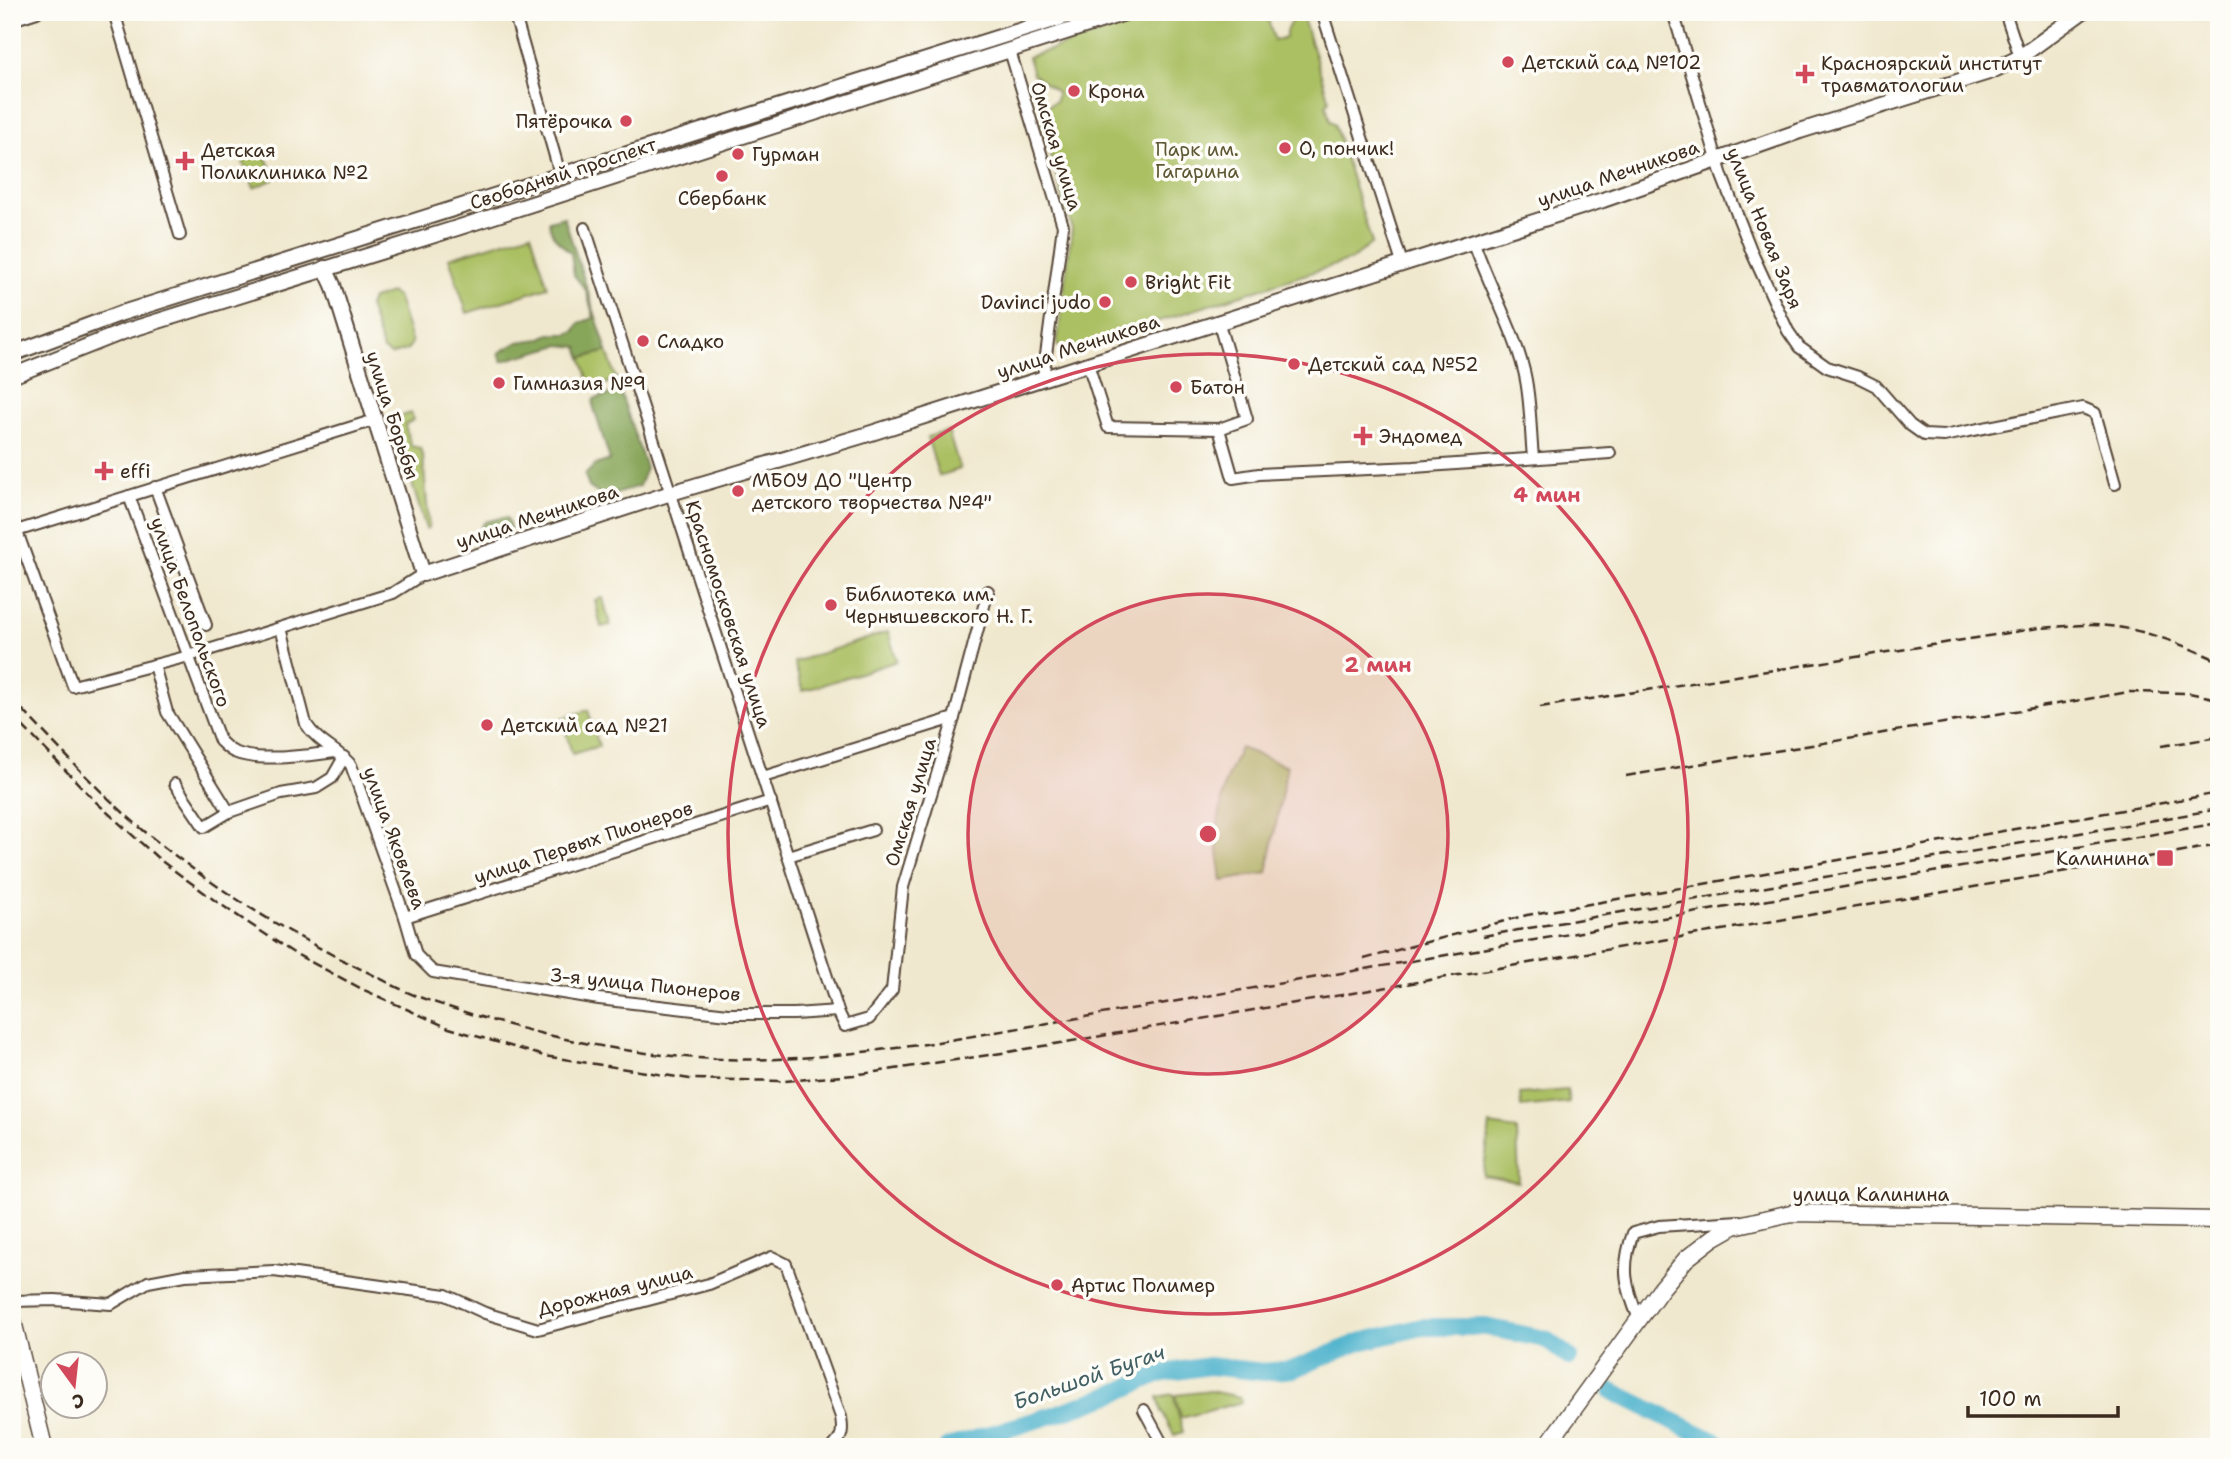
<svg xmlns="http://www.w3.org/2000/svg" width="2231" height="1459" viewBox="0 0 2231 1459" font-family="'Shantell Sans',sans-serif">
  <rect width="100%" height="100%" fill="#fdfcf7"/>
  <filter id="ink" filterUnits="userSpaceOnUse"><feTurbulence type="fractalNoise" baseFrequency=".0143" numOctaves="2"/><feDisplacementMap in="SourceGraphic" scale="14" xChannelSelector="R" yChannelSelector="G"/><feConvolveMatrix kernelMatrix="1 2 1 2 8 2 1 2 1" color-interpolation-filters="sRGB"/></filter>
  <filter id="wash" filterUnits="userSpaceOnUse"><feTurbulence type="fractalNoise" baseFrequency=".00686" numOctaves="4" result="noise"/><feDisplacementMap in="SourceGraphic" scale="28" xChannelSelector="R" yChannelSelector="G"/><feGaussianBlur stdDeviation="1.57" result="paint"/><feColorMatrix in="noise" values="0 0 0 0 0 0 0 0 0 0 0 0 0 0 0 0 0 1.4 0 .05"/><feComposite in="paint" operator="in"/></filter>
  <g filter="url(#wash)">
    <rect width="100%" height="100%" fill="#f0e8ce"/>
    <g fill="#abc064" stroke="#737541" stroke-width="2">
      <path d="M1167,12H1212L1227,17L1242,12H1266L1274,41L1286,37V31L1296,12H1301L1329,100L1326,105L1330,121L1334,123L1372,243L1351,260L1065,351L1057,345L1072,229L1041,124L1045,122L1042,109L1056,101L1057,92L1033,74L1028,57Z"/>
      <path d="M262,148L275,179L254,188L241,157Z"/>
      <path d="M531,233L548,287L467,313L449,258Z"/>
      <path d="M391,293L398,298L412,343L407,350L391,355L383,350L369,306L372,299Z"/>
      <path d="M607,351L617,380L595,387L590,386L582,358Z"/>
      <path d="M411,413L413,420L405,425L411,446L420,448L423,456L429,528L426,529L392,419Z"/>
      <path d="M948,431L960,469L939,476L927,437Z"/>
      <path d="M603,598L610,625L601,627L595,600Z"/>
      <path d="M888,632L897,661L803,691L794,662Z"/>
      <path d="M588,710L599,746L572,754L562,718Z"/>
      <path d="M1240,748L1287,766L1267,873L1222,881L1216,835L1225,782Z"/>
      <path d="M1567,1090L1569,1102L1521,1107L1520,1094Z"/>
      <path d="M1490,1125L1517,1129L1519,1182L1483,1176Z"/>
      <path d="M1210,1391L1240,1397L1242,1402L1181,1418L1175,1395Z"/>
      <path d="M1173,1394L1183,1432L1174,1435L1162,1412L1158,1397Z"/>
    </g>
    <g fill="#88a65a" stroke="#62683c" stroke-width="2">
      <path d="M564,217L607,351L582,358L578,347L560,345L502,361L499,353L518,342L540,339L550,334H568L575,331L579,323L594,318L586,290L574,275L571,253C560,243 550,236 549,221Z"/>
      <path d="M620,391L646,468L639,486L601,499L599,494L589,487L585,475L595,465L610,460L593,405L594,399Z"/>
      <path d="M501,518H507L511,529L483,538L481,527L485,522Z"/>
    </g>
    <g fill="none" stroke-linecap="round" stroke-linejoin="round">
      <g stroke="#4db2cc" stroke-width="18">
        <path d="M1612,1391L1726,1447"/>
        <path d="M948,1447L1053,1415L1116,1393L1157,1374L1209,1366L1264,1372L1294,1369L1360,1342L1422,1327H1486L1545,1339L1569,1357"/>
      </g>
    </g>
  </g>
  <g filter="url(#ink)">
    <g fill="none" stroke-linecap="round" stroke-linejoin="round">
      <defs>
        <g id="street">
          <path d="M114,12L180,235"/>
          <path d="M514,12L560,174"/>
          <path d="M1322,12L1402,263"/>
          <path d="M1673,12L1722,176L1753,255L1788,331L1799,347L1827,367L1858,377L1876,386L1910,425L1924,435L1944,436L2083,408L2095,413L2115,484"/>
          <path d="M2005,12L2020,57"/>
          <path d="M12,20L37,12"/>
          <path d="M1010,51L1063,226L1043,378"/>
          <path d="M585,228L838,1011"/>
          <path d="M1473,240C1488,284 1513,327 1524,371C1531,398 1530,429 1533,457"/>
          <path d="M1218,321L1247,419L1219,429"/>
          <path d="M1088,364L1108,427L1219,429L1233,478L1259,474L1414,467L1610,453"/>
          <path d="M155,487L206,625"/>
          <path d="M129,496L220,741C224,745 229,750 234,752C260,763 308,755 336,752"/>
          <path d="M12,518L73,686L189,656L393,593L423,574"/>
          <path d="M13,532L375,420"/>
          <path d="M281,628L306,724C318,743 337,749 351,765L405,917L416,955L433,972L599,999L728,1014H794L838,1011L845,1026L869,1019L892,990L903,887L954,718L988,591"/>
          <path d="M154,665L167,712L229,812L204,827L175,784"/>
          <path d="M763,777L954,718"/>
          <path d="M229,812L281,794L316,788L332,778L344,757"/>
          <path d="M788,856L873,830"/>
          <path d="M405,917L771,801"/>
          <path d="M12,1301L55,1300L111,1304L148,1282L185,1275L274,1271L446,1295L485,1313L538,1329L709,1284L772,1257L786,1264L841,1417C843,1430 843,1437 833,1447"/>
          <path d="M1639,1319C1625,1286 1621,1267 1633,1233L1659,1226L1739,1221"/>
          <path d="M1144,1410L1164,1447"/>
        </g>
        <g id="secondary">
          <path d="M325,268L333,285L423,574L671,493L862,436L1603,200L1800,131L1992,71L2020,57L2082,12"/>
          <path d="M12,354L122,313L1079,12"/>
          <path d="M12,376L123,332L457,228L1128,12"/>
        </g>
        <g id="primary">
          <path d="M12,1317L44,1447"/>
          <path d="M1546,1447L1661,1289L1686,1259L1713,1238L1734,1226L1791,1213L2219,1220"/>
        </g>
      </defs>
      <use href="#street" stroke="#564638" stroke-width="14"/>
      <use href="#secondary" stroke="#564638" stroke-width="18"/>
      <use href="#primary" stroke="#564638" stroke-width="19"/>
      <use href="#street" stroke="#fff" stroke-width="10"/>
      <use href="#secondary" stroke="#fff" stroke-width="14"/>
      <use href="#primary" stroke="#fff" stroke-width="16"/>
      <g stroke="#3b2a1e" stroke-width="2.5" stroke-dasharray="10 5" stroke-linecap="butt">
        <path d="M12,699C55,743 96,790 143,830C210,886 286,933 365,971C384,980 402,991 422,998C516,1031 621,1056 721,1059C789,1062 859,1053 926,1044L2219,823"/>
        <path d="M1540,707L2039,628C2055,627 2072,625 2088,625C2133,624 2179,643 2219,661"/>
        <path d="M12,715L97,803L160,860L217,902L292,952L364,990L449,1028L544,1056L690,1079L785,1081L854,1075L1002,1053L2219,845"/>
        <path d="M2161,746L2219,737"/>
        <path d="M1626,776L2129,692L2189,693L2219,699"/>
        <path d="M1483,936L2219,809"/>
        <path d="M1364,959L1527,915L2219,793"/>
      </g>
    </g>
  </g>
  <circle cx="1208" cy="834" r="240" fill="#d1495b" fill-opacity=".12"/>
  <g fill="none" stroke="#d1495b" stroke-width="3.5">
    <circle cx="1208" cy="834" r="240"/>
    <circle cx="1208" cy="834" r="480"/>
  </g>
  <g fill="#d1495b" stroke="#fdfcf7" stroke-width="2.5">
    <circle cx="1508" cy="62" r="7"/>
    <path d="M1801.5 63.5h7v7h7v7h-7v7h-7v-7h-7v-7h7z"/>
    <circle cx="1074" cy="91" r="7"/>
    <circle cx="626" cy="121" r="7"/>
    <circle cx="1285" cy="148" r="7"/>
    <circle cx="738" cy="154" r="7"/>
    <path d="M181.5 150.5h7v7h7v7h-7v7h-7v-7h-7v-7h7z"/>
    <circle cx="722" cy="176" r="7"/>
    <circle cx="1131" cy="282" r="7"/>
    <circle cx="1105" cy="302" r="7"/>
    <circle cx="643" cy="341" r="7"/>
    <circle cx="1294" cy="364" r="7"/>
    <circle cx="499" cy="383" r="7"/>
    <circle cx="1176" cy="387" r="7"/>
    <path d="M1359.5 425.5h7v7h7v7h-7v7h-7v-7h-7v-7h7z"/>
    <path d="M100.5 460.5h7v7h7v7h-7v7h-7v-7h-7v-7h7z"/>
    <circle cx="738" cy="491" r="7"/>
    <circle cx="831" cy="605" r="7"/>
    <circle cx="487" cy="725" r="7"/>
    <rect x="2156" y="849" width="18" height="18" rx="3.5"/>
    <circle cx="1057" cy="1285" r="7"/>
  </g>
  <g text-anchor="middle" stroke-width="7" stroke-linejoin="round" paint-order="stroke">
    <g font-size="19" fill="#3b2a1e" stroke="#fdfcf7" text-anchor="start">
      <text x="1522" y="69">Детский сад №102</text>
      <text x="1821" y="70">Красноярский институт<tspan x="1821" dy="22">травматологии</tspan></text>
      <text x="1088" y="98">Крона</text>
      <text x="612" y="128" text-anchor="end">Пятёрочка</text>
      <text x="1299" y="155">О, пончик!</text>
      <text x="201" y="157">Детская<tspan x="201" dy="22">Поликлиника №2</tspan></text>
      <text x="752" y="161">Гурман</text>
      <text x="722" y="205" text-anchor="middle">Сбербанк</text>
      <text x="1145" y="289">Bright Fit</text>
      <text x="1091" y="309" text-anchor="end">Davinci judo</text>
      <text x="657" y="348">Сладко</text>
      <text x="1308" y="371">Детский сад №52</text>
      <text x="513" y="390">Гимназия №9</text>
      <text x="1190" y="394">Батон</text>
      <text x="1379" y="443">Эндомед</text>
      <text x="120" y="478">effi</text>
      <text x="752" y="487">МБОУ ДО "Центр<tspan x="752" dy="22">детского творчества №4"</tspan></text>
      <text x="845" y="601">Библиотека им.<tspan x="845" dy="22">Чернышевского Н. Г.</tspan></text>
      <text x="501" y="732">Детский сад №21</text>
      <text x="2149" y="865" text-anchor="end">Калинина</text>
      <text x="1071" y="1292">Артис Полимер</text>
    </g>
    <g font-size="19" fill="#3b2a1e" stroke="#fdfcf7">
      <text transform="translate(1057 146) rotate(73)" y="7">Омская улица</text>
      <text transform="translate(563 173) rotate(-18)" y="7">Свободный проспект</text>
      <text transform="translate(1618 173) rotate(-19)" y="7">улица Мечникова</text>
      <text transform="translate(1765 228) rotate(68)" y="7">улица Новая Заря</text>
      <text transform="translate(1078 346) rotate(-18)" y="7">улица Мечникова</text>
      <text transform="translate(393 415) rotate(72)" y="7">улица Борьбы</text>
      <text transform="translate(537 516) rotate(-18)" y="7">улица Мечникова</text>
      <text transform="translate(191 612) rotate(70)" y="7">улица Белопольского</text>
      <text transform="translate(729 614) rotate(72)" y="7">Красномосковская улица</text>
      <text transform="translate(910 802) rotate(-73)" y="7">Омская улица</text>
      <text transform="translate(395 838) rotate(70)" y="7">улица Яковлева</text>
      <text transform="translate(583 842) rotate(-18)" y="7">улица Первых Пионеров</text>
      <text transform="translate(645 984) rotate(6)" y="7">3-я улица Пионеров</text>
      <text x="1871" y="1201">улица Калинина</text>
      <text transform="translate(615 1290) rotate(-14)" y="7">Дорожная улица</text>
    </g>
    <g font-size="19" fill="#5d5733" stroke="#fdfcf7">
      <text x="1197" y="156">Парк им.<tspan x="1197" dy="22">Гагарина</tspan></text>
    </g>
    <g font-size="21" font-style="italic" fill="#426064" stroke="#fdfcf7">
      <text transform="translate(1089 1377) rotate(-19)" y="7">Большой Бугач</text>
    </g>
  </g>
  <circle cx="1208" cy="834" r="10" fill="#d1495b" stroke="#fdfcf7" stroke-width="3.5"/>
  <g font-size="21" text-anchor="middle" font-weight="bold" fill="#d1495b" stroke="#fdfcf7" stroke-width="7" stroke-linejoin="round" paint-order="stroke">
    <text x="1547" y="502">4 мин</text>
    <text x="1378" y="672">2 мин</text>
  </g>
  <rect width="2231" height="1459" fill="none" stroke="#fdfcf7" stroke-width="42"/>
  <g transform="translate(74 1385) rotate(165)"><circle r="33" fill="#fdfcf7" stroke="#afa8a0" stroke-width="2"/>
  <path d="M0-5L12 26L0 18L-12 26Z" fill="#d1495b"/>
  <text y="-10" font-size="19" font-weight="bold" text-anchor="middle" fill="#3b2a1e">С</text>
  </g>
  <path d="M1968 1406v10h150v-10" fill="none" stroke="#3b2a1e" stroke-width="3.5"/>
  <text x="1979" y="1406" font-size="21" fill="#3b2a1e" stroke="#fdfcf7" stroke-width="5" paint-order="stroke">100 m</text>
</svg>
